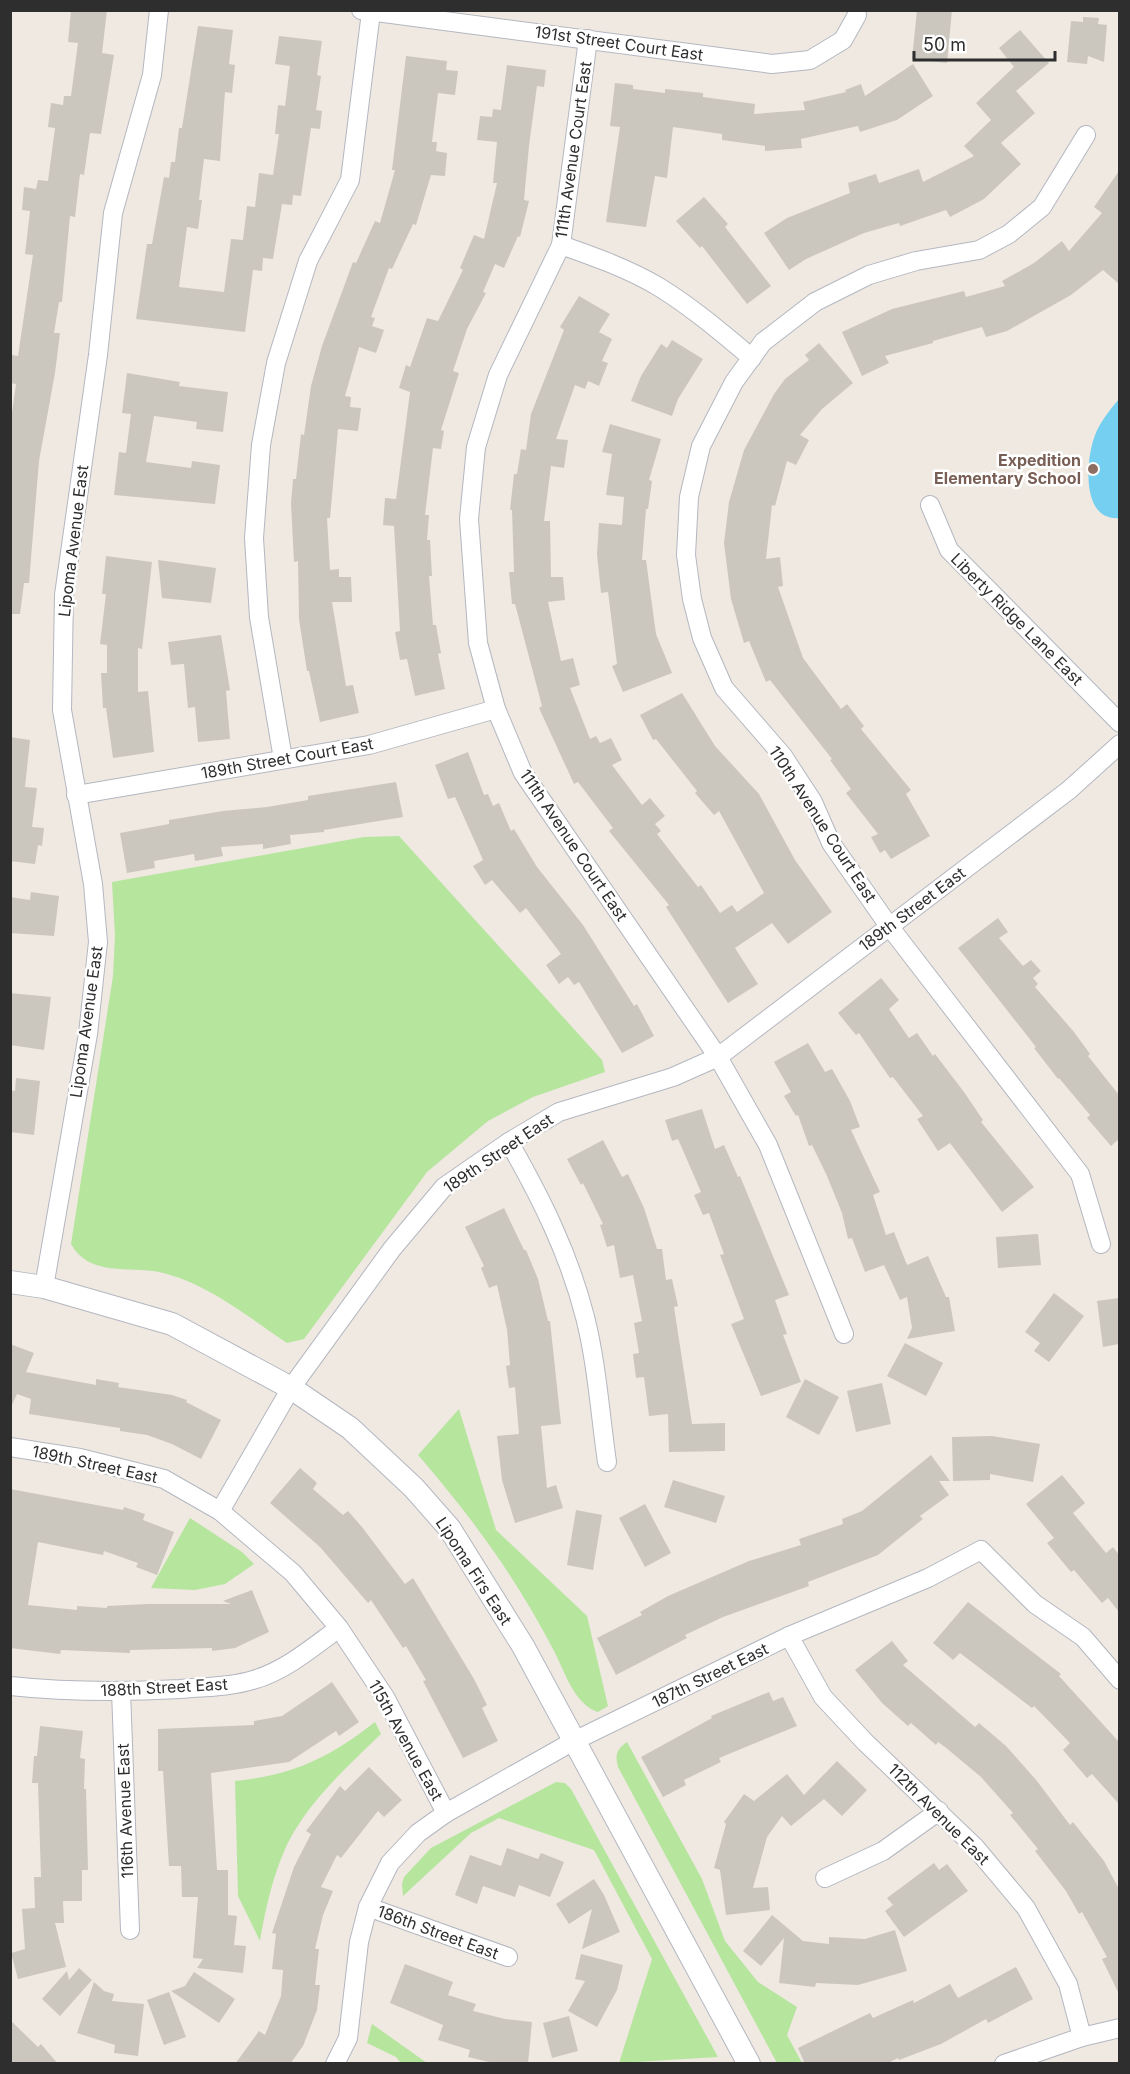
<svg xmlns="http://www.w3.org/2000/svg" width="1130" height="2074" viewBox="0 0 1130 2074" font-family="Inter,sans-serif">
  <rect width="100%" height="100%" fill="#efe9e1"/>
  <g fill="#b6e59e">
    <path d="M399,836L602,1060L605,1072L533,1097L488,1121L427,1172L304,1339L287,1343C248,1317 206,1282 159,1272C129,1266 89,1277 71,1244L113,976L115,935L112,882L364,837Z"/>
    <path d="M459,1409L496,1530L587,1616L608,1706L598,1712C574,1704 565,1672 554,1651C517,1579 471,1516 418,1455Z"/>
    <path d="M190,1518L242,1552L254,1564L225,1584L195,1590L151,1588Z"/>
    <path d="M375,1722L381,1734C351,1763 319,1792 297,1827C277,1857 266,1905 260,1941L238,1896L235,1781C293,1775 329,1758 375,1722Z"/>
    <path d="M627,1742L702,1879L725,1941L758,1982L797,2007L787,2035L802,2063H777L618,1767C615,1755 616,1750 627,1742Z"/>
    <path d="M556,1782L565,1783L571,1789L718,2057L619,2063L652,1959L594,1850L499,1818L471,1833L403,1896L402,1884L404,1877L431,1848Z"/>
    <path d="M372,2024L427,2063H401L396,2057L367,2043Z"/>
  </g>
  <path fill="#75cff0" d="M1119,399L1120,518C1081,522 1086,461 1094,438C1099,423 1109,411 1119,399Z"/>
  <g fill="#cbc7bf">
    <path d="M71,10H107L102,53L114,55L101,134L90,133L84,175L80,174L75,217L70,216L62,302H59L54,333H60L55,373L39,461L29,583H24L20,614H10V427L16,384L10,383V368L12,355L18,356L33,255L25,254L30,211L22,210L24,187L36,189L38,180L48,181L55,128L48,127L51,103L63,105L64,96H71L78,43L68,42Z"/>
    <path d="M917,10H952L947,63L912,59Z"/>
    <path d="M1083,17L1099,18L1098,24L1107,25L1104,62L1088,56L1087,64L1067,62L1071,21L1083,22Z"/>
    <path d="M198,26L233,30L229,64L235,65L232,93L225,92L220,161L204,159L199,200H202L198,229L187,227L179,287L224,292L231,239L243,240L247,206L255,207L259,173L273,175L279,134H275L278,105L285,106L290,66L275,64L279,36L322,41L317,75L321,76L316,110L322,111L320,129L311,128L301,196L293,195L292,205L282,204L273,259L263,258L262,271L253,270L245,332L136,319L147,244H152L164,177L169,178L171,162H175L179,128H182Z"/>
    <path d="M1020,30L1049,63L1016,91L1035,113L1001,143L1021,164L984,199L950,217L946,210L900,226L899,223L864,233L806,259L789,270L764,233L787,218L850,193L848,183L876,174L879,183L919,169L923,182L974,156L964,146L991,120L976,103L1014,67L999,48Z"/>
    <path d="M406,56L447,61L446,70L458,71L455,95L438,93L432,142H437L436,151L447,153L445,176L431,175L416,225L413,224L392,269L389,268L371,317L375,318L372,326L384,330L376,353L359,347L345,396L351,397L350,407L361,408L358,431L338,429L330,518H327L330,570L339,569V577H351L352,602H332L346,686L353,685L359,713L320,722L309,671H307L299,619L298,561L294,562L291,503L293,479H296L301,434L304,435L311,386L322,346L353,262L356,263L375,221L380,223L395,170H392Z"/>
    <path d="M913,64L933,96L897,120L860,132L858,126L801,139L802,148L765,151V146L722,140V134L673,127L667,178L655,176L646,227L606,222L620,127L610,126L615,83L633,85V89L665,93V89L703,93V97L755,104L754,114L805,110L803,102L846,92L845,90L861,84L865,96Z"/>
    <path d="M507,65L546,70L544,87L537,86L529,146L524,200L529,201L520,237L518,236L504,268L495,264L483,292L486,293L467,329L453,371L459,373L441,430L444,431L441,449L433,448L425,515H429L427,540H430L432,576H429L433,625H436L441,653L438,654L445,689L415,696L407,659L400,660L395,632L400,631L394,526L383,525L385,498L396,499L410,392L399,388L406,365L410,367L427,318L438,321L463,270L460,268L474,235L484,239L497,183H493L497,142L477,140L480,116L492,117L493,109L501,110Z"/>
    <path d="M1119,171V284L1103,270L1071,295L1007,331L986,337L982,327L933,341V343L885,356L889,363L862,376L842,332L892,309L964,291L966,297L1005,286L1002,281L1034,263L1062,241L1069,251L1102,213L1094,207Z"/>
    <path d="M704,197L728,224L725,227L771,286L747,304L702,246L700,248L676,221Z"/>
    <path d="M579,296L610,314L599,332L612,339L602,361L608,363L599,386L588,381L585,389L575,385L556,439L568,440L564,468L551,466L544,521H550L551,577H563L565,600L548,602L561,661L573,658L580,685L570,688L590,739L596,736L600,743L611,738L622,760L612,765L642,805L650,798L665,816L655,824L661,831L657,834L698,887L701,885L720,913L732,905L737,912L764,893L719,811L714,815L695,793L697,791L656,739L653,740L640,715L682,693L715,746L759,794L795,860L832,912L788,944L772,923L735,948L758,984L728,1003L666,907L669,905L609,831L613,828L578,782L574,784L539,708L542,706L515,604H512L509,572H514L512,510H510L514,474H517L521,449L526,450L531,414L564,330L560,327Z"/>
    <path d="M672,340L703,359L678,399L672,416L631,401L641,376L661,344L667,348Z"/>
    <path d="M819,343L853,383L822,409L800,435L809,440L796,465L787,461L775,506L772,505L766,559L780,557L783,586L778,587L803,658L841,709L847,704L864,726L861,729L911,790L906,794L930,836L891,859L885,850L880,853L871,837L878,834L846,793L851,789L830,760L832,759L770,680L766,682L749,641L744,643L731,599L724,543L729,502L744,450L774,394L785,379L809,360L805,355Z"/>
    <path d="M127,373L180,382L179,386L228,392L223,432L196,429L197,422L154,416L146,462L191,468L192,461L220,465L215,504L114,495L119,452L126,453L131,414L122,413Z"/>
    <path d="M610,424L661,439L649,480L652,481L648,509H646L642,560H646L656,634L672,673L623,692L612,666L617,664L608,592L601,593L597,554L599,523L622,525L624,497L606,495L612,454L602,452Z"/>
    <path d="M106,556L152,562L142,649L138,648V692L148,691L154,752L113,758L106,708H103L101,673H107V645L100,644L106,594H102Z"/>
    <path d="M158,560L216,568L211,603L162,598Z"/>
    <path d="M221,635L230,690L226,691L230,739L198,742L195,707L188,708L184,664L171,665L168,642Z"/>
    <path d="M10,737L30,740L25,787L37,788L32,827L44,828L42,846L38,845L35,864L10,861Z"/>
    <path d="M468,752L484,795L488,794L493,806L499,803L511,831L514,829L537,867L583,925L634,1006L637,1004L654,1036L622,1053L579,982L574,985L568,977L559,984L546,965L561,954L526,908L520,913L492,880L485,885L473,866L483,860L455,797L448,799L435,765Z"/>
    <path d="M396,782L403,817L324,830V832L290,835L291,844L263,849V844L221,847L223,856L195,861L194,854L154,861L155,868L127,873L120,833L169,824V820L223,811L267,807L308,800V796Z"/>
    <path d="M31,892L59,896L54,936L10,933V897L30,900Z"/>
    <path d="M998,918L1008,932L999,938L1023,966L1031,960L1041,971L1033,978L1038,984L1035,987L1074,1032L1090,1054L1088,1056L1119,1095V1139L1111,1146L1087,1118L1090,1115L1059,1078L1058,1079L1034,1048L1036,1047L958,948Z"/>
    <path d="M881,978L899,1000L889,1009L909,1038L917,1033L933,1056L935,1054L964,1092L983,1120L981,1122L1034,1187L1002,1212L950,1143L938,1151L917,1119L923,1116L893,1077L890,1078L859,1033L856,1035L838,1013Z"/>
    <path d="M10,993L51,997L44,1050L10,1045Z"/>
    <path d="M808,1043L825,1072L832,1069L850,1101L860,1127L851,1130L880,1192L873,1195L886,1235L894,1232L907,1265L928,1256L946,1297H949L955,1331L907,1339L912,1328L907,1297L900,1300L884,1265L865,1272L852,1238L848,1239L842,1213L827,1176L812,1145L809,1146L798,1115L796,1116L784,1096L791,1092L774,1062Z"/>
    <path d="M16,1078L40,1081L34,1135L10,1132V1090L15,1091Z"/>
    <path d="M702,1109L715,1149L724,1145L738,1177L740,1176L789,1295L775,1300L787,1334L783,1335L801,1382L761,1396L731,1324L744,1319L720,1255L724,1254L709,1213L703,1215L694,1195L701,1192L678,1139L672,1141L665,1120Z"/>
    <path d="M603,1140L622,1177L628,1174L644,1208L657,1249H662L666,1280L672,1279L678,1306L674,1307L692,1424L725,1423V1451L669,1452L668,1414L649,1416L644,1377L636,1378L633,1354L639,1353L634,1323L642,1321L633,1275L620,1278L614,1245L607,1247L600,1225L603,1224L583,1183L581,1185L567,1159Z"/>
    <path d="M504,1208L524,1250H526L538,1279L548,1321H550L561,1424L541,1426L547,1488L556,1485L563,1508L515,1523L502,1480L497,1436L519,1434L515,1387L509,1388L506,1366L510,1365L507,1330L497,1285L489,1288L481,1268L484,1266L465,1227Z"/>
    <path d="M1038,1234L1041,1265L998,1268L996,1237Z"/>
    <path d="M1054,1293L1084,1316L1049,1362L1034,1351L1040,1343L1025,1332Z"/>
    <path d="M1119,1298V1344L1103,1347L1097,1301Z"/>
    <path d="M905,1343L943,1363L926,1396L887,1376Z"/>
    <path d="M10,1344L34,1353L26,1372L96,1385V1379L119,1383L118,1387L172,1395L187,1400L186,1402L221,1420L201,1459L172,1444L147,1435L120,1431V1428L29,1414L31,1399L17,1394L10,1409Z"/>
    <path d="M805,1379L839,1397L819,1435L786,1417Z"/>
    <path d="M882,1383L891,1424L856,1432L847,1391Z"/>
    <path d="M992,1436L1040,1444L1033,1482L990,1474V1480L953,1481L952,1437Z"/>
    <path d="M931,1455L950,1481H939L949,1495L920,1516L923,1519L878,1555L808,1582L809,1586L723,1617L685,1635L687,1638L616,1675L597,1638L642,1615L640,1612L668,1596L749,1561L801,1545L799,1539L843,1524L842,1519L862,1511Z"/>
    <path d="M300,1468L317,1483L313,1489L343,1515L348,1511L362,1527L405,1584L413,1578L474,1679L487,1705L482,1708L498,1741L463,1758L423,1681L426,1680L406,1646L403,1648L371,1600L368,1603L320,1547L270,1503Z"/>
    <path d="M1062,1475L1085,1503L1073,1513L1106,1553L1113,1547L1119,1555V1612L1108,1598L1102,1603L1074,1570L1071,1572L1047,1543L1054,1538L1026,1504Z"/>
    <path d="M673,1480L725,1496L716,1523L664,1507Z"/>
    <path d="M10,1489L123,1510L124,1507L145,1514L143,1520L174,1532L157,1575L136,1567L138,1563L104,1551L103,1555L38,1542L28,1605L77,1610V1606L107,1608V1606L148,1604H231L223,1601L252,1590L269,1632L235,1648L212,1651V1648L130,1650V1653L61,1650L60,1654L10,1648Z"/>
    <path d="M645,1504L671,1553L645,1567L619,1518Z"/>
    <path d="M576,1510L602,1515L593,1570L567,1565Z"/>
    <path d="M968,1602L1061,1674L1059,1676L1119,1742V1804L1092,1774L1087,1778L1063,1750L1070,1743L1034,1706L1032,1708L960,1653L953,1660L933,1643Z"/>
    <path d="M892,1641L908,1661L903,1665L975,1727L979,1723L1006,1746L1037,1781L1070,1825L1073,1822L1104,1861L1119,1889V1994L1102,1959L1107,1957L1082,1912L1079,1914L1066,1891L1035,1851L1038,1849L1010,1815L1013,1813L981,1777L945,1747L938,1742L936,1745L911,1723L908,1726L882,1703L855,1670Z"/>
    <path d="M332,1682L359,1722L339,1736L336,1731L289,1762L211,1773L217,1870H228V1915L237,1916L234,1945L246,1946L243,1973L197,1968L203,1959L193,1958L198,1897H182L181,1866H169L163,1771H158V1729L254,1725V1721L282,1716Z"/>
    <path d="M769,1692L773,1701L783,1697L797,1726L719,1758L721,1762L684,1780L686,1785L663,1797L641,1757L712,1718L711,1716Z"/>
    <path d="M40,1726L83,1731L80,1758L85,1759L84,1789H86L88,1870H82V1901H63L64,1923H55L66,1967L18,1979L11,1953L25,1949L22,1909L35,1908L34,1877H41L38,1783H32L34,1756H37Z"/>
    <path d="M837,1761L867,1790L842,1816L824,1799L791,1826L782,1816L767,1837L753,1888L768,1887L770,1910L726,1915L720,1870L714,1868L726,1824L724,1822L744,1794L754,1801L787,1774L804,1795Z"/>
    <path d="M369,1767L402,1800L384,1817L378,1811L341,1858L337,1855L321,1887L333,1891L323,1915L315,1949H319L315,1985H320L317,2010L303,2046L290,2064H235L259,2031L265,2035L281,1996L283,1970L272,1969L276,1934L272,1933L294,1867L311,1834L306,1831L340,1786L345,1791Z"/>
    <path d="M507,1848L538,1859L541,1853L564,1862L550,1897L519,1885L515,1897L483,1886L477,1904L455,1895L470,1855L501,1866Z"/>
    <path d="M934,1863L939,1870L947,1864L968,1891L904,1937L885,1911L893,1905L887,1898Z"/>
    <path d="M594,1879L604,1895L620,1932L582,1949L592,1909L569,1924L556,1904Z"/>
    <path d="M772,1915L803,1941L829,1944V1937L865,1939L895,1930L907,1971L858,1985L816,1983L815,1987L779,1983L784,1938L761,1966L743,1951Z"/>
    <path d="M581,1954L623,1965L617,1990L597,2027L568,2011L585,1981L575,1979Z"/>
    <path d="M405,1964L453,1982L448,1995L476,2004L473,2011L505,2019L532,2022L528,2064L489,2062L468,2057L470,2050L438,2040L443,2025L390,2003Z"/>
    <path d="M1016,1967L1033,1999L988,2023L986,2019L941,2044L899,2060L898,2058L886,2064H805L798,2048L870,2013L873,2018L913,2000L914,2003L950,1984L958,1998Z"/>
    <path d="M79,1968L92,1980L60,2016L42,1999L67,1971L69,1980Z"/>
    <path d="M194,1972L235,1999L219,2023L171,1991L185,1986Z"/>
    <path d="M94,1982L104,1991L114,1994L112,2001L144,2004L138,2056L114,2053L115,2045L77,2033Z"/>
    <path d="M169,1992L186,2037L164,2045L147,2000Z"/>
    <path d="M569,2016L578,2051L552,2058L543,2023Z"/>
    <path d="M10,2020L38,2047L41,2044L58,2064H10Z"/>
  </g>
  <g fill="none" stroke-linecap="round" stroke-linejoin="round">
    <defs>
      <g id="minor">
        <path d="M361,10L772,64L810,60L843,40L857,15"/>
        <path d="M588,39L561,245L498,375L476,447L469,519L478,643L496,709L523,773L718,1057L768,1145L844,1334"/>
        <path d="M1086,135L1042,207L1009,234L979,250L916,261L869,275L815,302L763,342L734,382L701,446L689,497L686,555L692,599L702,638L724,688L783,756L813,802L831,843L889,926L1080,1174L1101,1244"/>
        <path d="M561,245C595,257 629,269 659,287C693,308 722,333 752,358"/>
        <path d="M930,505L949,550L1120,723"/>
        <path d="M283,759L259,617L254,538L261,445L276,363L308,261L350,180L371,12"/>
        <path d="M76,795L369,745L496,709"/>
        <path d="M509,1142C541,1198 569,1254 585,1317C597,1364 600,1414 607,1462"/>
        <path d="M44,1287L88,1034L98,942L93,884L62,710L64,595L98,355L113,213L152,75L159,10"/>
        <path d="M10,1447L80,1458L164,1479L220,1511L293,1573L339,1628L385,1697L446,1813"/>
        <path d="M220,1511L291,1388L392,1249L444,1187L509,1142L559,1112L673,1077L718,1057L1069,790L1120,744"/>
        <path d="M789,1636L823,1697L865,1742L975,1847L1026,1908L1068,1984L1082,2037"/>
        <path d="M10,1686C67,1692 123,1692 180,1689C204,1687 230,1687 253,1680C285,1671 313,1647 339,1628"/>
        <path d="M121,1691L130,1930"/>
        <path d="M825,1878L883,1851L939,1811"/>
        <path d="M368,1907L508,1957"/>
        <path d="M335,2064L348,2038L359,1942L368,1907L390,1863L418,1833L446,1813L572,1742L789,1636L928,1578L981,1550L1035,1604L1083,1637L1120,1680"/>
        <path d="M1004,2064L1082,2037L1120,2028"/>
      </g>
      <path id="tertiary" d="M10,1282L44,1287L172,1324L291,1388L350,1428L414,1488L450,1529L523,1646L749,2064"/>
    </defs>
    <use href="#minor" stroke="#b4b7c1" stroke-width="20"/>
    <use href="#tertiary" stroke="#b4b7c1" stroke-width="24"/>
    <use href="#minor" stroke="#fff" stroke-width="18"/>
    <use href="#tertiary" stroke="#fff" stroke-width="22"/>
  </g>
  <circle fill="#8d6e63" stroke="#fff" stroke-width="2" cx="1093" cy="469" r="6"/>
  <g text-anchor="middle" stroke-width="5" stroke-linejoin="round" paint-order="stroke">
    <g font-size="16" fill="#2e2e2e" stroke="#fff">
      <text transform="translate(619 43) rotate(8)" y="6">191st Street Court East</text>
      <text transform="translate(573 150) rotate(-82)" y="6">111th Avenue Court East</text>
      <text transform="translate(73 541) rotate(-83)" y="6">Lipoma Avenue East</text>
      <text transform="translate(1017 619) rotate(45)" y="6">Liberty Ridge Lane East</text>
      <text transform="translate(287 758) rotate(-10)" y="6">189th Street Court East</text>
      <text transform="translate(823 824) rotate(57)" y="6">110th Avenue Court East</text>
      <text transform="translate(574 845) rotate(56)" y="6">111th Avenue Court East</text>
      <text transform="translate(912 909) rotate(-37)" y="6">189th Street East</text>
      <text transform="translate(86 1022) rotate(-82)" y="6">Lipoma Avenue East</text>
      <text transform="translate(498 1153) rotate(-34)" y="6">189th Street East</text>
      <text transform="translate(95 1464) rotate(12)" y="6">189th Street East</text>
      <text transform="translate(474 1571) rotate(57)" y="6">Lipoma Firs East</text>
      <text transform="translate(710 1675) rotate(-26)" y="6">187th Street East</text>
      <text transform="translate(164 1687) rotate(-3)" y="6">188th Street East</text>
      <text transform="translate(406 1740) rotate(61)" y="6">115th Avenue East</text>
      <text transform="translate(125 1811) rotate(-92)" y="6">116th Avenue East</text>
      <text transform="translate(939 1814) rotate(45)" y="6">112th Avenue East</text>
      <text transform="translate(438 1932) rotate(20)" y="6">186th Street East</text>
    </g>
    <g font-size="16" font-weight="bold" fill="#785e54" stroke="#fff" text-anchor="end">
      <text x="1081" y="466">Expedition<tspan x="1081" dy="18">Elementary School</tspan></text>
    </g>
  </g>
  <rect width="1130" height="2074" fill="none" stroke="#2e2e2e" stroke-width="24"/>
  <path d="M914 51v9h141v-9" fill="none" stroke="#2e2e2e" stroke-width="3"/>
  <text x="923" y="51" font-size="18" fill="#2e2e2e" stroke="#ffffff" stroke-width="4.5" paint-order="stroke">50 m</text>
</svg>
